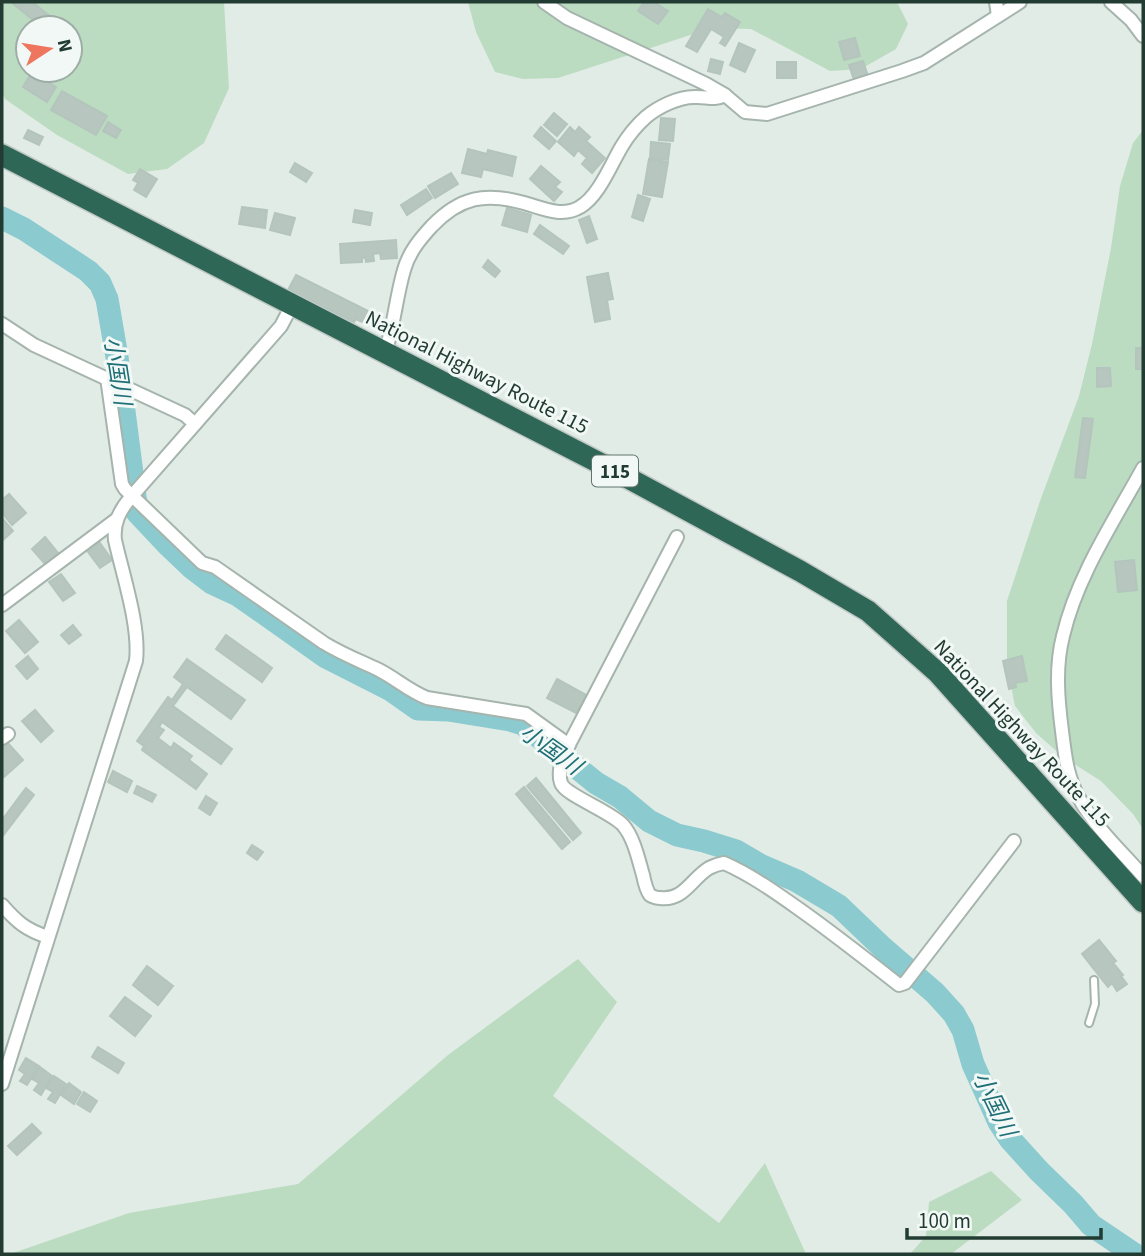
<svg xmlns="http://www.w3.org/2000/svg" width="1145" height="1256" viewBox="0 0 1145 1256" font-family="'Source Sans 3','Noto Sans JP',sans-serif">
  <rect width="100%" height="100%" fill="#e2ece6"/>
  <g fill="#bbdcc1" fill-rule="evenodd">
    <path d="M2,2H224L229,88L204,143L167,169L128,174L57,135L5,99L2,92ZM28,28H70V70H28Z"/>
    <path d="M468,2H897L908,24L896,49L861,69L830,71L751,29L712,28L558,78L523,79L495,72L476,32Z"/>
    <path d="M1143,130V829L1133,814L1101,781L1063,757L1036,733L1015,706L1007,666V601L1040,501L1079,396L1092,344L1111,248L1120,186L1133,143Z"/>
    <path d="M578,959L617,1002L553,1096L719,1223L765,1163L806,1254H10L129,1213L298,1184L448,1055Z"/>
    <path d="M991,1171L1022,1200L951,1254H910L926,1236L929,1202Z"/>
  </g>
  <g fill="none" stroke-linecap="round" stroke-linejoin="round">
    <path stroke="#8bcacf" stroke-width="23" d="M2,218L24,229L88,271L100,283L107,299L117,357L137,512L169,546L191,567L212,583L238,595L326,657L391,690L418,709L448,710L510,720L523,724L596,783L620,797L649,821L677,835L704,841L736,851L760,865L797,881L839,906L883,948L935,993L954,1014L963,1030L973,1064L999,1122L1010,1139L1039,1171L1073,1204L1091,1225L1134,1254"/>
  </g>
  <g fill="#b7c6bf" stroke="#b4c5bd" stroke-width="2">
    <path d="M11,2H32L56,21L50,28H43Z"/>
    <path d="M644,2H654L668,11L658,24L638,11Z"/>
    <path d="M708,9L722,17L725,13L740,22L725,46L720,43L724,37L711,29L697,52L686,46Z"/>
    <path d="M855,38L860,56L844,60L839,42Z"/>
    <path d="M739,43L755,50L745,72L730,65Z"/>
    <path d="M711,59L723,62L720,74L708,71Z"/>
    <path d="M863,61L868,76L854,80L849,65Z"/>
    <rect x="777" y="62" width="19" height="16"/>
    <path d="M32,72L56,87L47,102L23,87Z"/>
    <path d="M62,91L107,116L96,135L51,110Z"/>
    <path d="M554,113L567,124L557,136L544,125Z"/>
    <path d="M661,118L675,119L673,141L659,140Z"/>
    <path d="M108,122L121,130L116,138L103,131Z"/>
    <path d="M541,127L556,141L549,149L534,136Z"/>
    <path d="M570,127L575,132L579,127L590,137L586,141L605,158L592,173L582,164L587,158L578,150L574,156L558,142Z"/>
    <path d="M28,130L43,137L39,145L24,138Z"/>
    <path d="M651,142L670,144L668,160L650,158Z"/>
    <path d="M468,149L487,154L488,150L516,157L512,176L483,169L481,177L462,173Z"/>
    <path d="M649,159L668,162L662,197L643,194Z"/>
    <path d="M295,163L312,173L306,182L290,172Z"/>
    <path d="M541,166L560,182L555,187L562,192L554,201L530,179Z"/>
    <path d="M140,169L157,179L146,197L134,190L138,183L133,180Z"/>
    <path d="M451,173L458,184L435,198L428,186Z"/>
    <path d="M426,189L432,198L407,215L401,205Z"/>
    <path d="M638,195L650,199L643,221L632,217Z"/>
    <path d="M242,207L267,210L265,228L239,224Z"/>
    <path d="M507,208L531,215L527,232L502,225Z"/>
    <path d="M355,210L372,213L370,225L353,222Z"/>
    <path d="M275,213L295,218L290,235L270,230Z"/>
    <path d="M589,216L597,239L587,243L579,220Z"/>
    <path d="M540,225L569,246L563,254L534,234Z"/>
    <path d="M396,240L397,258L381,259L380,253L373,254L374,261L366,262L365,257L362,258V262L341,263L340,244Z"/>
    <path d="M488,260L500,271L495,277L483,267Z"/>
    <path d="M608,273L613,299L607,300L610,319L595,322L587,277Z"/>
    <path d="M296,275L384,319L380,327L375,324L373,327L356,319L354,322L288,290Z"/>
    <rect x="1136" y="348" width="7" height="21"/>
    <path d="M1097,368H1110L1111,386L1097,387Z"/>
    <path d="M1083,418L1093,419L1085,478L1075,477Z"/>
    <path d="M9,494L26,513L12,525L2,513V500Z"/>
    <path d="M2,518L13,531L2,541Z"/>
    <path d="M45,537L59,554L46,565L32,549Z"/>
    <path d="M100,543L112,560L100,568L88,552Z"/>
    <path d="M1134,560L1137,590L1118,592L1115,562Z"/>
    <path d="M61,574L75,593L63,601L49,582Z"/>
    <path d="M19,620L38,642L25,653L6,631Z"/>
    <path d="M73,625L81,635L69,644L61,635Z"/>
    <path d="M226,635L272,668L262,682L216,649Z"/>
    <path d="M28,656L38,669L27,679L16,666Z"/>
    <path d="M1022,656L1027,681L1015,683L1016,687L1009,689L1003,661Z"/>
    <path d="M187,659L245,700L231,719L187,687L173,706L232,749L221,764L162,722L159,727L164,730L158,738L171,748L174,743L192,756L189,760L207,774L196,789L142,750L144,746L137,741L168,697L172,700L183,684L174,677Z"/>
    <path d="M557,679L586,695L576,713L547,698Z"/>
    <path d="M35,710L53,731L41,742L22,721Z"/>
    <path d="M6,741L23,760L4,777L2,774V744Z"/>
    <path d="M113,771L132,781L127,792L108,782Z"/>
    <path d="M536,778L581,833L573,840L527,786Z"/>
    <path d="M137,786L156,795L152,802L134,793Z"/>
    <path d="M524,787L570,842L562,849L516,794Z"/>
    <path d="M26,788L34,795L2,837V820Z"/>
    <path d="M206,796L217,803L210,815L199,808Z"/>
    <path d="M252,845L263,852L257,860L247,853Z"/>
    <path d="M1099,940L1116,961L1113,963L1123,975L1121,976L1127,984L1117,991L1112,983L1108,987L1082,954Z"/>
    <path d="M147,966L173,986L158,1005L133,985Z"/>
    <path d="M125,997L151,1016L135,1036L110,1016Z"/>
    <path d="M98,1047L124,1063L118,1073L92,1057Z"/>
    <path d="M26,1058L39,1066L27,1085L20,1081L25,1074L19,1070Z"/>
    <path d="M40,1067L52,1076L41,1095L34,1090L39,1083L32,1079Z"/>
    <path d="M54,1076L66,1084L55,1103L48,1099L53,1092L46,1088Z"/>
    <path d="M69,1083L81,1092L74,1104L61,1095Z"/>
    <path d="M84,1092L97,1101L90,1112L77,1104Z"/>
    <path d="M32,1124L41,1133L17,1155L8,1146Z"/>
  </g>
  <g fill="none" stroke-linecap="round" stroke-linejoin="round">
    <defs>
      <path id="lane" d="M1089,1023L1095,1004L1094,980"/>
      <g id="street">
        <path d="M544,2L567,18L706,84L725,95L745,112L767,114L902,71L924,63L1020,2"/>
        <path d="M996,2L998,16"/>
        <path d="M1111,2L1131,20L1143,36"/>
        <path d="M2,324L34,345L185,415L195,424"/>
        <path d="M385,353C394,326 396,297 404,270C409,252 420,239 432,226C460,197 485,192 524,203C542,208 562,218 580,207C599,196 611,164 622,146C628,136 637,125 646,117C658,107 678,97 694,97C706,96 714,101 725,95"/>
        <path d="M107,378L122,484L125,489L202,563L215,567L324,643C342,654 360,661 379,670C395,678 409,691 427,698L526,714L569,745"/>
        <path d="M1143,468C1114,521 1077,576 1063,636C1055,667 1058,700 1062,731C1065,755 1067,777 1079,798C1095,827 1121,851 1143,876"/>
        <path d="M677,537L563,756C561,764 558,774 561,783C565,795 610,811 623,825C634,838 638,858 643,875C644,880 646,890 650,895C652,897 658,898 660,898C684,901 691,879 709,868C713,866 719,864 724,863C751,875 775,892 799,909C833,933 866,959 899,985L905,983L1014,841"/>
        <path d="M2,605L117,519"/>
        <path d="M2,738L8,734"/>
        <path d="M2,905C17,922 26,930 48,937"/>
        <path d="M2,1084L136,661C140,626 123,576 115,540C113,523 120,510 131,497L281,326L292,305"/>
      </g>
      <path id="highway" d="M2,155L617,472L800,571L868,611L938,673L1143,902"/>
    </defs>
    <use href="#lane" stroke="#a5b4ad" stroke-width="10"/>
    <use href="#street" stroke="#a5b4ad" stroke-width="16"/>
    <use href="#highway" stroke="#c1c8c6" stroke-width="24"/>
    <use href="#lane" stroke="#fff" stroke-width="6"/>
    <use href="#street" stroke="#fff" stroke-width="12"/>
    <use href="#highway" stroke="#2f6757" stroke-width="21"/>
  </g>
  <g text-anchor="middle" stroke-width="6" stroke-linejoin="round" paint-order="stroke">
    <rect fill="#f2f8f5" stroke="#60746d" stroke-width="2" x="592" y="455.5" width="46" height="31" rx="5"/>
    <g font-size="19" font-weight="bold" fill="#223c33">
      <text x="615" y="478">115</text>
    </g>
    <g font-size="21" fill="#223c33" stroke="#f2f8f5">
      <text transform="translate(477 372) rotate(27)" y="7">National Highway Route 115</text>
      <text transform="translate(1022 733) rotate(47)" y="7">National Highway Route 115</text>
    </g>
    <g font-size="23" font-style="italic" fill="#1e6f76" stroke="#f2f8f5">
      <text transform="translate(118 371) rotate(81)" y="8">小国川</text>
      <text transform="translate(551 749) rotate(35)" y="8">小国川</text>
      <text transform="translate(995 1104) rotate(64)" y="8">小国川</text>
    </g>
  </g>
  <rect width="1145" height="1256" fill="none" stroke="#223c33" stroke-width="7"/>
  <g transform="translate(49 49) rotate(78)"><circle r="33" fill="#f2f8f5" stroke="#9fada7" stroke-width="2"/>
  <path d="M0-5L12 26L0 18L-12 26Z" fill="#ee755e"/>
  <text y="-10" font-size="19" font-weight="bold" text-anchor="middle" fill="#223c33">N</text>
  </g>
  <path d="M907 1228v10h194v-10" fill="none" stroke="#223c33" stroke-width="3.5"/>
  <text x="918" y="1228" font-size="21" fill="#223c33" stroke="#f2f8f5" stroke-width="5" paint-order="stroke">100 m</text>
</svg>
